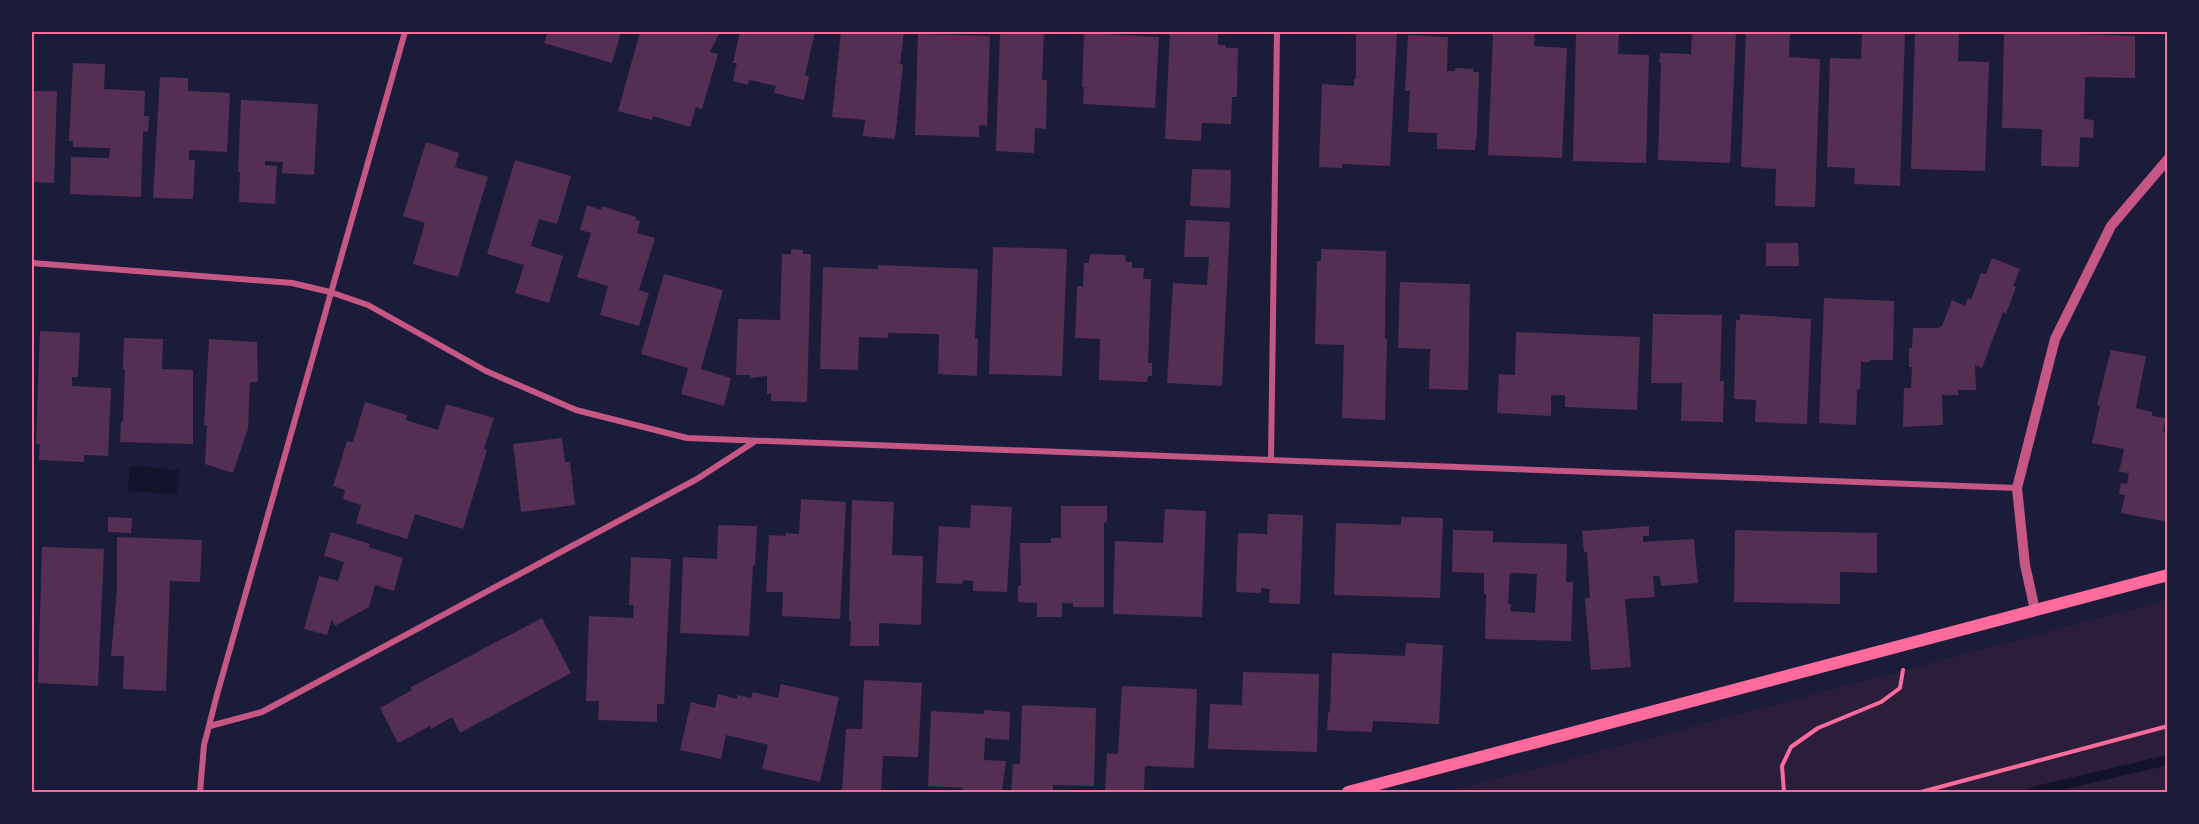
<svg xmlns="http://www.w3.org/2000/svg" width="2199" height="824" viewBox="0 0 2199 824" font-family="'Space Grotesk',sans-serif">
  <rect width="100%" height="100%" fill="#1b1b3a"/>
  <path fill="#2a1e3b" d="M2167,600V792H1447Z"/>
  <path fill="#12122b" d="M130,466L179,470L177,494L128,491Z"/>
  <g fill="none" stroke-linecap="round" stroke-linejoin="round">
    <path stroke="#12122b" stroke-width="10" d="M2032,792L2168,760"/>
  </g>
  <g fill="#542f53" fill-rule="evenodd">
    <path d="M548,32H621L612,63L544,43Z"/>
    <path d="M640,32H720L710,52L718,54L702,109L696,107L690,127L653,116L652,120L618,111Z"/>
    <path d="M740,32H815L805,75L809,76L804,100L774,93L776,86L749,80L748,85L733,81L737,63H733Z"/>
    <path d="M841,32H904L900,64L903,65L895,139L863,136L865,120L832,117Z"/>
    <path d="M1000,32L1044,33L1042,80H1047L1046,129L1035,128L1034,153L996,151Z"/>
    <path d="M1170,32L1218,34V45H1226V48H1238L1237,97H1232L1231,124L1202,123L1201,141L1165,139Z"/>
    <path d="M1356,32H1397L1390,166L1342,164V168L1319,167L1322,84L1354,86V79H1356Z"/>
    <path d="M1493,32H1535L1534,46L1567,48L1562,158L1488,155Z"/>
    <path d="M1576,32H1619L1618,54L1649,55L1646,163L1573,161Z"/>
    <path d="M1692,32H1736L1730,163L1658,160L1661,63H1659L1660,53L1691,54Z"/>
    <path d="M1746,32H1790L1789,57L1820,59L1815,207L1775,206L1776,169L1741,167Z"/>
    <path d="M1862,32H1905L1900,186L1854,184L1855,168L1827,167L1830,58L1861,59Z"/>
    <path d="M1915,32H1959L1958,61L1989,62L1985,171L1911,169Z"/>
    <path d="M2004,32L2135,36V78L2085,77L2084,119L2094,120L2093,138L2080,137L2079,167L2041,166L2042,129L2002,128Z"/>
    <path d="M1084,33L1159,37L1155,108L1083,104L1084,87H1082Z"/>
    <path d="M918,34L990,36L987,126L979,125V137L915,135Z"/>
    <path d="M1408,35L1448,37L1447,71H1455V68L1474,69L1473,72H1479L1477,133L1475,150L1437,149V133L1408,132L1410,91H1405Z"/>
    <path d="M73,63L105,64L104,89L145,91L144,116H149L148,132L143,131L141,197L70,194L71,157L109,158L110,148L73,147V141H69Z"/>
    <path d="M160,77L188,78V91L230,93L227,152L189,150V160H195L193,199L153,198Z"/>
    <path d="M32,91H57L54,183L32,182Z"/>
    <path d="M241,100L318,104L314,175L282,173L283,162L265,161V165L277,166L275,204L239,202L240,172H238Z"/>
    <path d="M426,142L459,153L455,167L488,177L458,277L413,264L425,223L403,216Z"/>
    <path d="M515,160L571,176L557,224L539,219L531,246L563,256L549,303L515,293L524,265L487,254Z"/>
    <path d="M1192,169L1231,170L1230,208L1190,206Z"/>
    <path d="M587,205L601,210L602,206L636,217V220L640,221L637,233L655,238L639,290L649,293L639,326L600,315L608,286L577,277L591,233L580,230Z"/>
    <path d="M1186,220L1230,222L1222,386L1167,383L1173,283L1207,285L1209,257H1184Z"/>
    <path d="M1766,243H1798L1799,266H1766Z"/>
    <path d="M993,247L1067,249L1062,376L989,374Z"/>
    <path d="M791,249L803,250V254H811L807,402L771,401V394H767V376L750,378V375H736L738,319L780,320L782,254H791Z"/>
    <path d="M1321,249L1386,251L1385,339H1387L1385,420L1342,418L1344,345L1315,344L1317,261H1321Z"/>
    <path d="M1090,254L1125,255L1126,262H1132V268H1144L1143,279H1151L1148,363H1152V376H1148L1147,382L1099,380L1100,339L1075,338L1077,286H1083L1084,263H1089Z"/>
    <path d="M1992,258L2020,269L2013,286L2016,287L2006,314L2003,312L1982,368L1975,365L1976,390H1958V395H1942L1943,425L1903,427L1904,388H1911L1912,367H1909V348H1912L1913,328H1938L1942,326L1952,300L1965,306L1968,298L1971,300L1981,273L1986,274Z"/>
    <path d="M878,265L978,269L975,338L978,339L977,376L938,374L939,334L888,333V338L859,337L858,370L820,369L823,267L878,269Z"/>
    <path d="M664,274L723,290L701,369L731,378L724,406L681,394L688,368L641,354Z"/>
    <path d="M1400,282L1470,284L1468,390L1429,389L1430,349L1398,348Z"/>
    <path d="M1824,298L1894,301L1893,360H1870V362H1861L1860,389H1857L1856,425L1819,423Z"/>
    <path d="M1653,314L1722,315L1720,381H1724L1723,422L1681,421L1682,383H1651Z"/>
    <path d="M1740,314L1811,319L1807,424L1755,422L1756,400L1734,399L1736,320H1740Z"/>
    <path d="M40,331L80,333L78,377H72V386L111,388L108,456L84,455V462L39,460L40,444H36Z"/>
    <path d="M1516,332L1640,337L1637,410L1565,407V395H1551V416L1497,413L1499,374L1515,375Z"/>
    <path d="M124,338L163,339L162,369L193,370V444L120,442L121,422H123L125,369H123Z"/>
    <path d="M209,339L257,342L258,382H250L248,429L233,473L205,464L207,425H204Z"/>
    <path d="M2111,350L2146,356L2136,408L2152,412V416L2166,418L2163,432L2168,433V522L2121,513L2125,495L2119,494L2121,483L2127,484L2129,473L2119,472L2124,449L2092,443L2100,406L2097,405Z"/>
    <path d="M365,402L407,415L406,420L438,430L446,404L494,418L484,449L487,450L463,529L415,514L407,539L356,523L361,505L343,499L345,490L333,486L347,441L353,442Z"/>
    <path d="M562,438L565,462H570L575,505L521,512L513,444Z"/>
    <path d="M801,499L846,502L840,619L782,616L783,592H766L769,535L785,536L786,533L799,534Z"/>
    <path d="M852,500L894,502L892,555L923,556L921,625L879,623V646H850L851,622L849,621Z"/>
    <path d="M971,505L1012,507L1007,592L973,591V581L963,580L962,584L936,583L939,526L970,528Z"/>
    <path d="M1061,506H1107V523L1104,522V607H1073V603H1062V617H1037V603L1018,602V586L1021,585L1020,543H1051V538H1061Z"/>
    <path d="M1165,509L1206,511L1202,617L1113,614L1115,541L1163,543Z"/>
    <path d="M1268,514L1303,515L1300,604L1269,603L1270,589L1261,588V593L1236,592L1238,533L1267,534Z"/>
    <path d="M108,517L132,518L131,533L108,532Z"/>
    <path d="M1401,517L1443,518L1440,598L1334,595L1336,523L1401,525Z"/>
    <path d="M718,525L757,526L755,566H753L749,636L680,633L683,557L717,559Z"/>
    <path d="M1649,526V536H1643V542L1694,539L1698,583L1661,586L1660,576H1653L1655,597L1625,599L1631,667L1591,670L1585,598H1590L1587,552H1584L1582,531Z"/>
    <path d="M1453,530L1493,531V542L1567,544L1566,582H1573L1571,641L1485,639L1486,594H1484V573L1452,572ZM1510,573L1537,574L1535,613L1510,611L1511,604H1508Z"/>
    <path d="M1735,530L1877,533V573L1840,572V604L1734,602Z"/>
    <path d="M331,532L370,544L369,547L403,558L394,591L375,585L369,607L335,626L332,619L327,635L304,629L319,576L338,581L344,562L324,556Z"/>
    <path d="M117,537L202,540L200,582L170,581L166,691L123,689L124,656H111L117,589Z"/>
    <path d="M42,547L104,549L98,686L38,683Z"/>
    <path d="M631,557L671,559L664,704H657V722L598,720L599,701H586L589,616L633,618L634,605H629Z"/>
    <path d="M542,618L571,673L460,733L452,717L431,729L430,726L398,743L380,708L412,690L411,687Z"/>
    <path d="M1406,643L1443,645L1439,724L1373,721L1372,732L1327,730L1328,713L1330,712L1332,653L1405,656Z"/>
    <path d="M1243,672L1319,674L1317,752L1208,749L1210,704L1242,705Z"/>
    <path d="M864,680L922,683L918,757L883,756L881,792H842L846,729H862Z"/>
    <path d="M781,684L839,697L820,782L762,769L768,745L726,735L721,759L680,750L691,702L715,708L718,694L737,699V695L751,698L753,692L778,698Z"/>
    <path d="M1122,686L1197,689L1194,768L1145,766L1144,792H1105L1107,753L1118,754Z"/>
    <path d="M1022,705L1096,708L1094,786L1053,785V792H1011L1013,764H1020Z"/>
    <path d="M984,710L1010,712L1009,740L985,738L984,760L1006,761L1002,792H963V788L928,786L931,711L984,714Z"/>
  </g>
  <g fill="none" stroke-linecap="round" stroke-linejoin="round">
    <g stroke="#ff6b9d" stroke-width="4">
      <path d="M1784,792L1782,766L1791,747L1818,728L1881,702L1900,688L1903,670"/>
      <path d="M1921,792L2168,726"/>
    </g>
    <g stroke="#c65784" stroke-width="6">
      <path d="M32,263L292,283L330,292L368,305L486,371L576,410L687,438L2017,488"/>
      <path d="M1271,459L1277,32"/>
      <path d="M210,726L262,712L697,479L754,442"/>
      <path d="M200,792L204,745L218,691L405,32"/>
    </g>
    <path stroke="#c65784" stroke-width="10" d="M2035,610L2025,565L2017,488L2055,339L2111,226L2168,159"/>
    <path stroke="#ff6b9d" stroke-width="12" d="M1348,792L2168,575"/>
  </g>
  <rect width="2199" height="824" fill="none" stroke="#1b1b3a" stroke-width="66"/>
  <rect x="33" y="33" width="2133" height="758" fill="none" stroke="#ff6b9d" stroke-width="2"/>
</svg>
